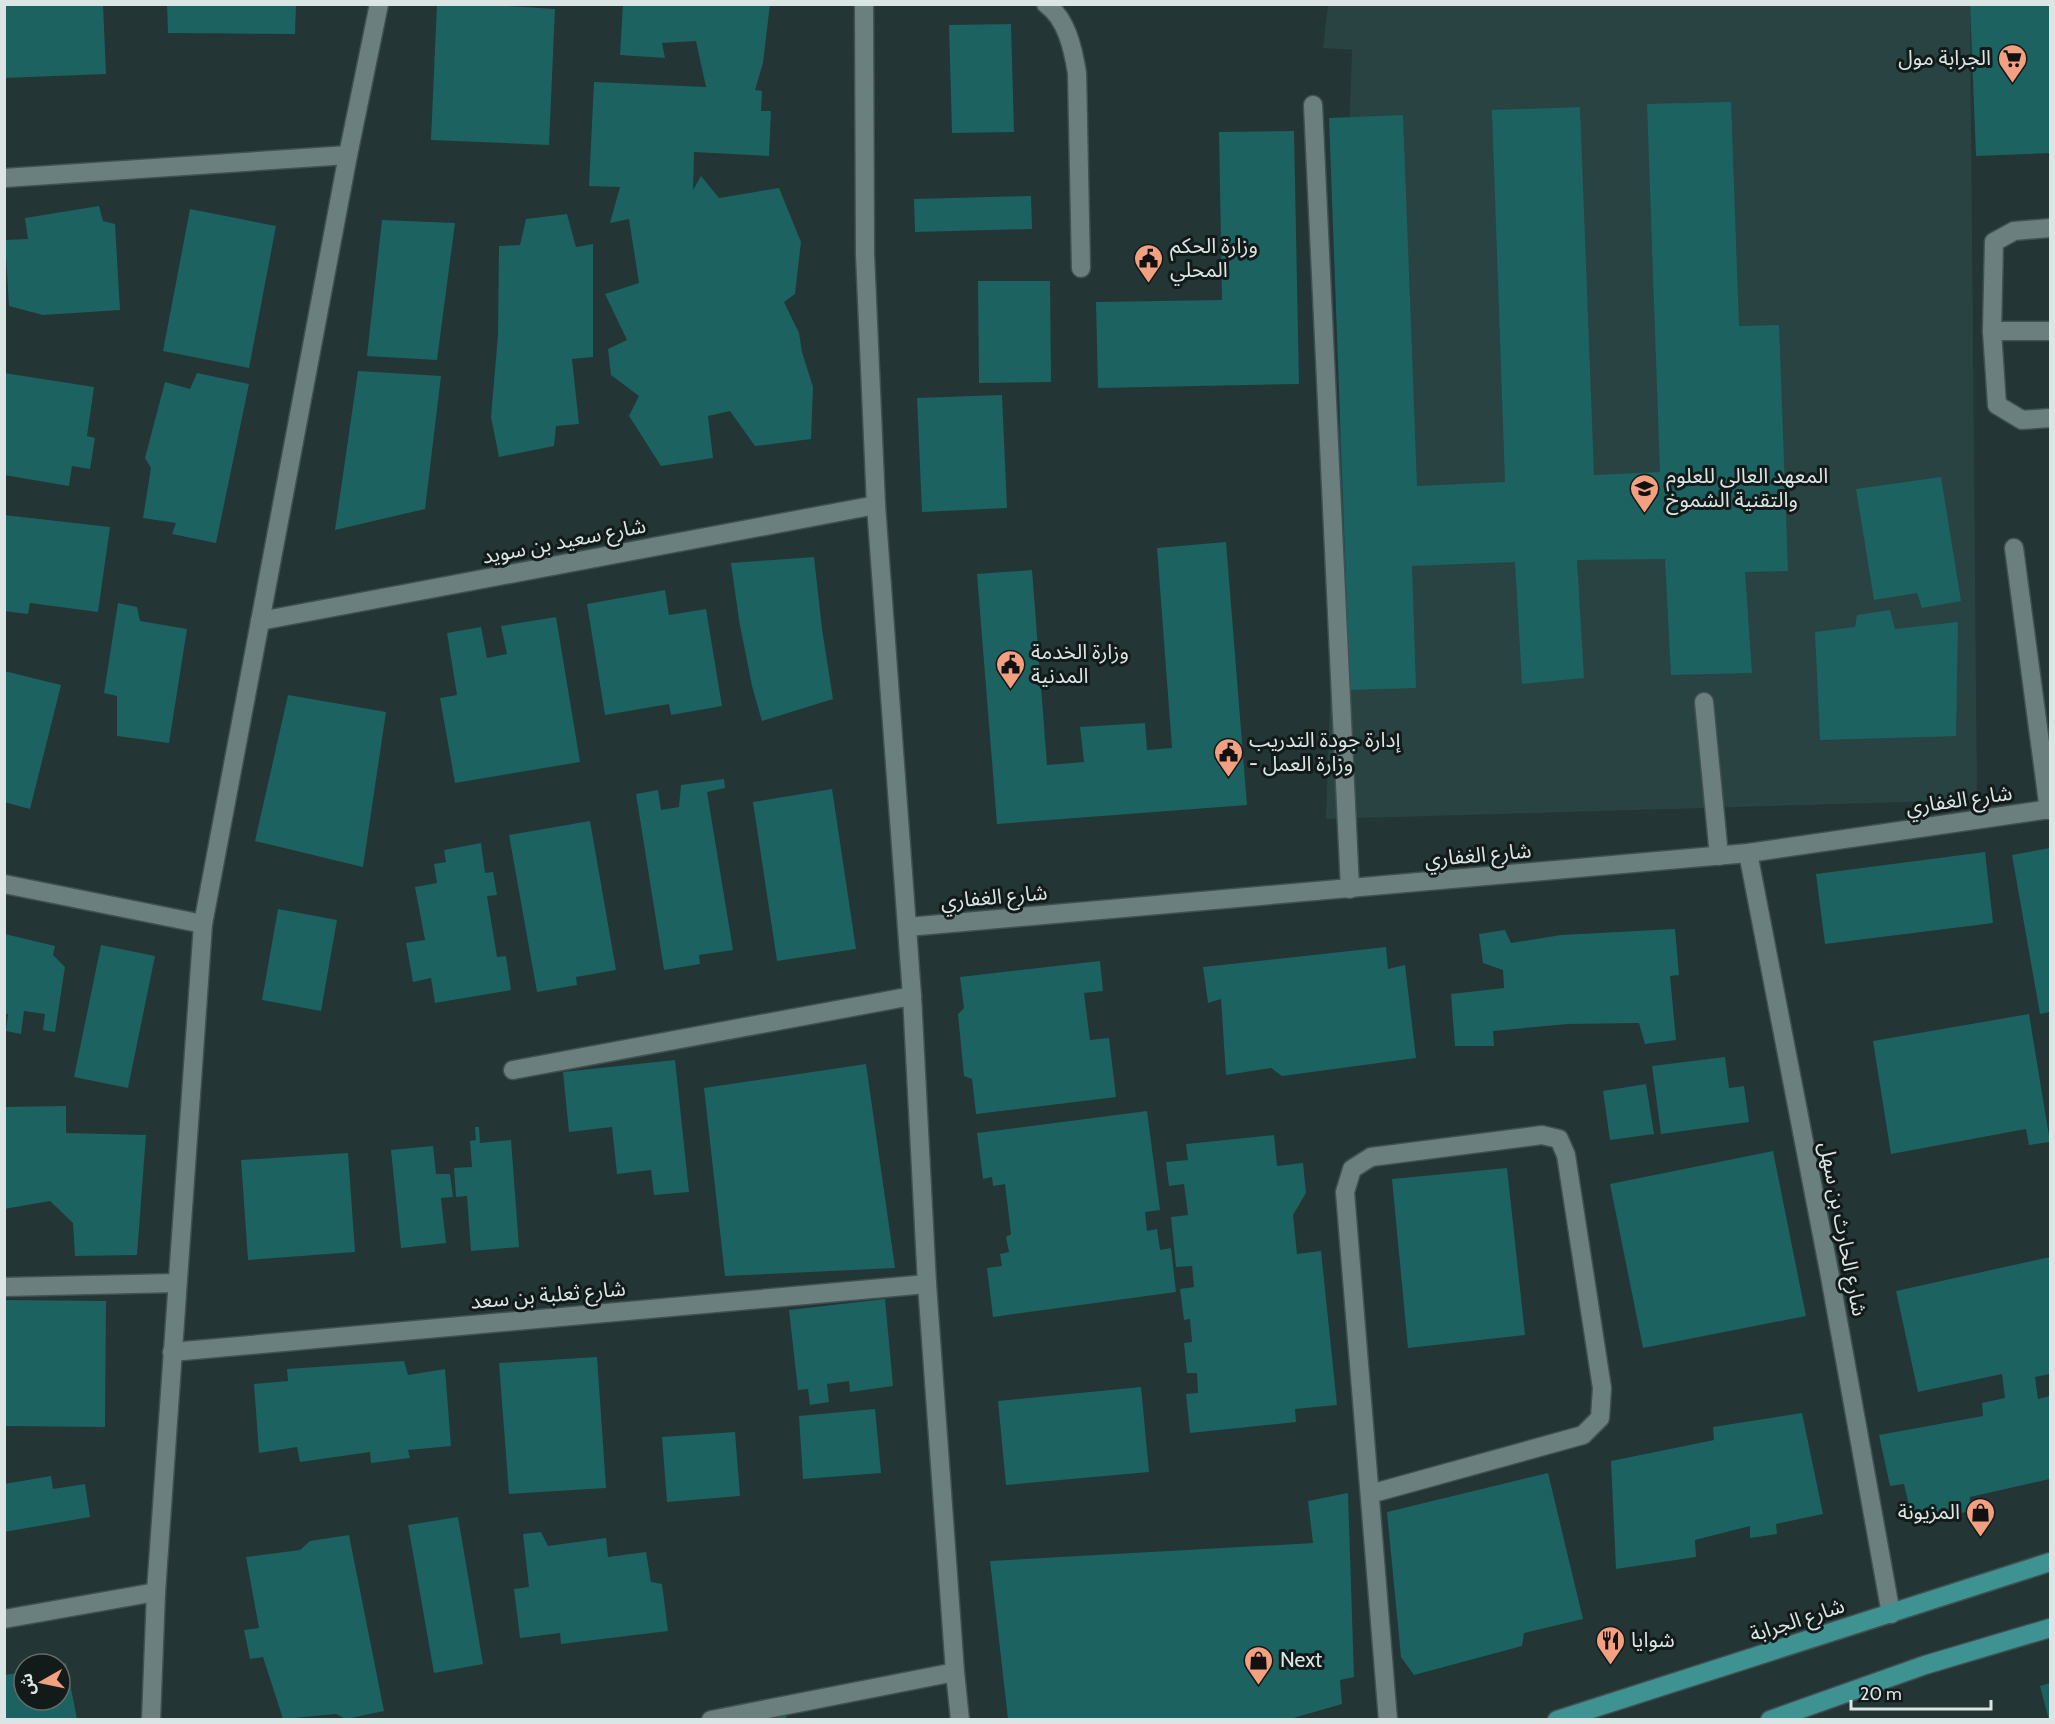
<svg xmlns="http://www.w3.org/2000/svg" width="2055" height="1724" viewBox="0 0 2055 1724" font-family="Cabin,'Noto Sans Arabic',sans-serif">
  <rect width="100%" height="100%" fill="#233534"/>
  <path fill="#284342" d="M1328,5H1970L1977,800L1326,819L1352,50L1323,48Z"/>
  <g fill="#1c6260">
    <path d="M4,4H103L106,74L4,78Z"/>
    <path d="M167,4H296L295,34L168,33Z"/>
    <path d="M437,4H475L555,9L549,145L431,140Z"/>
    <path d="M623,4H770L763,63L755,90L762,91L761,111H771L769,156L694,152L693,190L701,176L719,198L779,188L801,242L795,294L784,302L799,333L802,352L813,387L811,439L755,446L730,411L708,416L713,458L661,466L629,416L639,396L611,375L608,349L627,340L605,294L639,283L629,219L610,223L620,187L589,186L594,82L706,87L696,41L662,43L665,58L620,55Z"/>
    <path d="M1970,4H2050V153L1976,156Z"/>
    <path d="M1011,24L1014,132L952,133L949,25Z"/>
    <path d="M1731,102L1739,326L1779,325L1788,571L1745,572L1752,673L1671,675L1665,559L1577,560L1584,678L1522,684L1515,562L1412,566L1416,688L1350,690L1329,118L1403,115L1417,486L1505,482L1492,110L1580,107L1594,475L1660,472L1647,104Z"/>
    <path d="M1294,131L1299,384L1098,388L1096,302L1222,300L1219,132Z"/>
    <path d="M1031,196L1032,229L915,232L914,199Z"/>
    <path d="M99,206L103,221L115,224L120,310L43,315L9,306L5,240L28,239L25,218Z"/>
    <path d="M190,209L276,226L249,368L163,351Z"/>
    <path d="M567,214L576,247L593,244V357L572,359L579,424L556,426L554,446L499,457L491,417L498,335L499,246L520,245L526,219Z"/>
    <path d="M382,220L455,223L437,360L367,356Z"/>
    <path d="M978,281H1050L1051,382L979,383Z"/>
    <path d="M358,371L441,376L425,509L335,530Z"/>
    <path d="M4,373L94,387L87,436L95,438L90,469L72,466L69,486L4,475Z"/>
    <path d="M197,373L249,384L216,543L172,534L176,523L143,518L151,468L145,458L165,382L190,389Z"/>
    <path d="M1002,395L1007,508L922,512L917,398Z"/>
    <path d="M1941,477L1961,601L1922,608L1917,593L1874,600L1856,489Z"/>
    <path d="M4,515L110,527L98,612L30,603L28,614L4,611Z"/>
    <path d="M1226,542L1247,805L997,824L977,574L1032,570L1047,765L1084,762L1080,727L1145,723L1147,750L1172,748L1157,548Z"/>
    <path d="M814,557L822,629L833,699L762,721L752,686L739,620L731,563Z"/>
    <path d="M665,590L669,615L706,609L722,706L671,715L669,704L605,715L587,604Z"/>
    <path d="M118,603L137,607L140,621L187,629L169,743L117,736V696L104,693Z"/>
    <path d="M1890,610L1895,629L1958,622L1956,736L1820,740L1815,632L1855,627L1857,615Z"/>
    <path d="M556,617L580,762L455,783L440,698L457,695L447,633L481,627L487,658L507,654L501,626Z"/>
    <path d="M4,671L61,685L30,809L4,802Z"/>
    <path d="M288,695L386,712L363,867L255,841Z"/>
    <path d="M724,779L725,788L707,792L733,950L699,955L700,964L664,970L636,794L658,790L661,810L679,807L681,785Z"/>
    <path d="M832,789L856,949L777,961L753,802Z"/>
    <path d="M590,821L616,970L576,977L577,985L537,992L509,835Z"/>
    <path d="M481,843L485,873L493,872L497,895L487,896L497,957L506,956L511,990L435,1003L431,978L413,982L406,943L425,940L415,887L437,883L434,864L446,862L444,850Z"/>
    <path d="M2050,848V1012L2040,1014L2012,855Z"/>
    <path d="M1985,852L1993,923L1825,944L1816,874Z"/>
    <path d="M278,909L337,920L321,1011L262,1000Z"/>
    <path d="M1675,929L1679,975L1670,976L1676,1040L1645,1044L1639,1023L1568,1024L1493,1031L1494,1046H1455L1451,994L1504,988L1503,970L1483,963L1479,934L1505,930L1511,943L1561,935Z"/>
    <path d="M5,934L55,946L53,955L65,967L55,1032L43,1030L45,1014L24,1011L21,1034L6,1031L8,1014H5Z"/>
    <path d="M101,945L155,956L128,1088L74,1077Z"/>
    <path d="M1386,947L1388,969L1405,965L1416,1058L1282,1076L1271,1068L1226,1075L1221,999L1208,1003L1203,967Z"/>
    <path d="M1100,961L1103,991L1084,993L1090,1040L1109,1038L1116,1097L976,1114L972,1079L964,1076L958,1014L964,1008L960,977Z"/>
    <path d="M2029,1014L2050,1142L2029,1145L2026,1129L1891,1154L1873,1041Z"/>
    <path d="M1725,1057L1729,1088L1744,1086L1749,1122L1661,1134L1652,1066Z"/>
    <path d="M675,1060L689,1192L654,1195L651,1170L617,1174L612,1127L569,1132L563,1072Z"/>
    <path d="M866,1064L895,1268L725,1276L704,1088Z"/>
    <path d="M1646,1084L1654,1134L1610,1140L1603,1091Z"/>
    <path d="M66,1106V1133L146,1135L137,1255L75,1256L73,1223L50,1201L4,1209V1107Z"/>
    <path d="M1147,1111L1160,1210L1145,1212L1147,1231L1157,1229L1160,1250L1171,1248L1176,1292L993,1317L987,1268L1002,1266L1000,1254L1009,1252L1006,1237L1011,1234L1005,1184L993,1186L992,1177L983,1179L977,1133Z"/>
    <path d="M475,1127H479L480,1143L511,1140L519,1247L471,1251L467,1196L456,1197L454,1168L472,1167L470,1141L476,1140Z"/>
    <path d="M1274,1135L1277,1166L1303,1163L1306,1193L1293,1215L1297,1254L1321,1251L1337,1405L1295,1409L1296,1422L1190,1433L1186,1394L1198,1393L1197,1373H1187L1184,1343L1192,1342L1190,1319L1184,1320L1180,1289L1194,1287L1192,1266L1176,1267L1171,1217L1188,1215L1184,1184L1169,1186L1166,1162L1188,1160L1186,1144Z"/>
    <path d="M433,1146L436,1174H450L453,1197L441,1198L446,1243L401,1248L391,1150Z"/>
    <path d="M1773,1151L1806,1316L1643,1348L1610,1184Z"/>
    <path d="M348,1153L355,1252L248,1260L241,1160Z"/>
    <path d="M1507,1168L1525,1335L1408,1348L1392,1179Z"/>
    <path d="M2050,1257V1374L2035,1377L2038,1399L2050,1396V1479L1970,1497L1969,1511L1914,1526L1904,1484L1890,1486L1879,1435L1983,1416L1982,1403L2005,1398L2002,1374L1918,1392L1896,1291Z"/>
    <path d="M885,1299L893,1386L850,1392L849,1381L827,1384L829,1402L810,1405L808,1389L798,1390L789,1310Z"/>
    <path d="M4,1300L106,1301L105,1427L4,1426Z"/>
    <path d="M597,1357L606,1488L509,1494L499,1363Z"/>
    <path d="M404,1361L408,1375L445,1369L451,1446L408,1450L410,1458L371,1463L370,1452L300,1462L297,1447L259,1453L254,1384L288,1381L287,1369Z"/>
    <path d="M1141,1387L1149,1472L1006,1485L998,1401Z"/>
    <path d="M875,1409L881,1473L803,1479L799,1416Z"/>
    <path d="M1802,1413L1823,1514L1776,1524L1777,1534L1750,1538V1526L1695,1540L1696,1557L1616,1569L1611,1461L1714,1440L1713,1427Z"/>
    <path d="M735,1432L740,1496L667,1502L662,1437Z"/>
    <path d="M1548,1473L1583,1619L1524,1633L1522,1646L1414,1675L1401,1657L1387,1512Z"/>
    <path d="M51,1476L53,1489L85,1484L90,1517L4,1532V1484Z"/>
    <path d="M1348,1493L1354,1677L1340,1680L1342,1704L1290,1719H1008L990,1561L1313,1543L1308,1501Z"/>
    <path d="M458,1517L483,1664L434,1673L408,1525Z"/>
    <path d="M541,1532L548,1546L606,1538L608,1557L646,1552L651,1582L662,1584L668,1631L561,1644L560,1633L520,1638L514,1589L529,1587L523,1534Z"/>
    <path d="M349,1535L384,1711L346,1719L336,1714L283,1719L263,1657L250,1659L244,1630L259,1628L246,1557L300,1550L310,1541Z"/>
    <path d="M66,1663L77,1719H4V1675L24,1672V1700H60V1664Z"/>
    <path d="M2050,1683V1720H2049L2040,1686Z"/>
    <path d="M785,1713L787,1719H747Z"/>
  </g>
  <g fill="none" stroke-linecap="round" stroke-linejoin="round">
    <defs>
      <g id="service">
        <path d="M1046,4C1067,19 1073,49 1077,73L1081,268"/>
        <path d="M1313,105L1350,889"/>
        <path d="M2050,228L2014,231L1994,242L1992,331H2050"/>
        <path d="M1992,331L1997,405L2022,420L2050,418"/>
        <path d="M2014,548L2049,810"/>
        <path d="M1704,702L1719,856"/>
      </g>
      <g id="minor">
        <path d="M864,4L865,254L876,505L912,996L927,1284L955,1672L960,1720"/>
        <path d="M4,178L348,155"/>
        <path d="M260,621L876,505"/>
        <path d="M1748,853L1829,1271L1891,1614"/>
        <path d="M4,884L203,924"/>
        <path d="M907,927L1748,853L2050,809"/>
        <path d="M513,1070L912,996"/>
        <path d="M4,1287L176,1283"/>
        <path d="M172,1352L927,1284"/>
        <path d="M1370,1494L1583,1435L1600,1418L1602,1388L1566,1155L1559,1139L1542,1135L1371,1157L1352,1169L1345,1192L1388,1720"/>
        <path d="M4,1619L156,1592"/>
        <path d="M151,1720L156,1592L203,924L348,155L379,4"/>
        <path d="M711,1720L955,1672"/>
      </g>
      <g id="primary">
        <path d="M1557,1720L2050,1562"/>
        <path d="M1770,1720L1925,1665L2050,1628"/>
      </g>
    </defs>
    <use href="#service" stroke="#415050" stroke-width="21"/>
    <use href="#minor" stroke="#415050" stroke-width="21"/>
    <use href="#primary" stroke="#415050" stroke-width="21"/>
    <use href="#service" stroke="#6b7f7e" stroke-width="18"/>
    <use href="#minor" stroke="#6b7f7e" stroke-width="18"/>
    <use href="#primary" stroke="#3e9392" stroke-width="18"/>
  </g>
  <defs>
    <symbol id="supermarket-pin" viewBox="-11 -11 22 30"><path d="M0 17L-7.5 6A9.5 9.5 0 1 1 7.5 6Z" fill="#f2a07f" stroke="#121a1a"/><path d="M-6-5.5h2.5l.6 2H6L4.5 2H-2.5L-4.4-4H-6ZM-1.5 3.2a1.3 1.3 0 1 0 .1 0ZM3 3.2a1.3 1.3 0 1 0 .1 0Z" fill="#111"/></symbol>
    <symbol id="civic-pin" viewBox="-11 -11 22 30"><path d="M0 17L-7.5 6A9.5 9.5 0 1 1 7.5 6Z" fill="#f2a07f" stroke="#121a1a"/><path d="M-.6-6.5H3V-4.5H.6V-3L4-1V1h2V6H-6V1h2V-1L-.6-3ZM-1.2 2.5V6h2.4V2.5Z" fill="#111"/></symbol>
    <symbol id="university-pin" viewBox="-11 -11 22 30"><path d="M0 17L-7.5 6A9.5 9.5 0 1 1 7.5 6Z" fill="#f2a07f" stroke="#121a1a"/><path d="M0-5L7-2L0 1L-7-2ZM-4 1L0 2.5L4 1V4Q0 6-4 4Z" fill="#111"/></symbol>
    <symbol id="shop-pin" viewBox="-11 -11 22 30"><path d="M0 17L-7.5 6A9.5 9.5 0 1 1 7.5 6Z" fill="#f2a07f" stroke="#121a1a"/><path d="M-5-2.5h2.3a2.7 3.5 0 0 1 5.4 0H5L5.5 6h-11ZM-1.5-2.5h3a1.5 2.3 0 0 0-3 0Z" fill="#111"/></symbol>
    <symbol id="restaurant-pin" viewBox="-11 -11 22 30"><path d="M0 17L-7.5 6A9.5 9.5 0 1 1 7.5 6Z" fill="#f2a07f" stroke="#121a1a"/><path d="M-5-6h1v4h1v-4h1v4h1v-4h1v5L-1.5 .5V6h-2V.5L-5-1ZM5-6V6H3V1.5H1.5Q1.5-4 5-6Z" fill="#111"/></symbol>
  </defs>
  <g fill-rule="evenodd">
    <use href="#supermarket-pin" x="1996" y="42" width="33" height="45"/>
    <use href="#civic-pin" x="1132" y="242" width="33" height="45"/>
    <use href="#university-pin" x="1628" y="472" width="33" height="45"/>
    <use href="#civic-pin" x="994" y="648" width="33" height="45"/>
    <use href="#civic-pin" x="1212" y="736" width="33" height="45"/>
    <use href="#shop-pin" x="1964" y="1496" width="33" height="45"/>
    <use href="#restaurant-pin" x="1594" y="1624" width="33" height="45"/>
    <use href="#shop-pin" x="1242" y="1644" width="33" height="45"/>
  </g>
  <g text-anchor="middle" stroke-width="6" stroke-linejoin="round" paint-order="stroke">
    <g font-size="21" fill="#dae5e4" stroke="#121a1a" text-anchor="start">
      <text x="1991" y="65" text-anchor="end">الجرابة مول</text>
      <text x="1170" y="253">وزارة الحكم<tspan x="1170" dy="24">المحلي</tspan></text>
      <text x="1666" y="483">المعهد العالي للعلوم<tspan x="1666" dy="24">والتقنية الشموخ</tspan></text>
      <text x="1031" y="659">وزارة الخدمة<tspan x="1031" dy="24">المدنية</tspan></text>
      <text x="1249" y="747">إدارة جودة التدريب<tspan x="1249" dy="24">- وزارة العمل</tspan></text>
      <text x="1960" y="1519" text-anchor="end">المزيونة</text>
      <text x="1631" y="1647">شوايا</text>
      <text x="1280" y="1667">Next</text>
    </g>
    <g font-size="21" fill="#dae5e4" stroke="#121a1a">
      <text transform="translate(564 541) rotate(-11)" y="7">شارع سعيد بن سويد</text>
      <text transform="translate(1959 800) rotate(-8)" y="7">شارع الغفاري</text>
      <text transform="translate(1478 855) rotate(-5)" y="7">شارع الغفاري</text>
      <text transform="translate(994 897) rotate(-5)" y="7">شارع الغفاري</text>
      <text transform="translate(1843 1229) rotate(79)" y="7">شارع الحارث بن سهل</text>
      <text transform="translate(548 1295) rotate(-5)" y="7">شارع ثعلبة بن سعد</text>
      <text transform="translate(1797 1620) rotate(-18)" y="7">شارع الجرابة</text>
    </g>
  </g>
  <rect width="2055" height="1724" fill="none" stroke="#dae5e4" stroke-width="12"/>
  <g transform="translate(42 1682) rotate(261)"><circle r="28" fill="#121a1a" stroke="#626b6b" stroke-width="1.5"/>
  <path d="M0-4.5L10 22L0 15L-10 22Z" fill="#f2a07f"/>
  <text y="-9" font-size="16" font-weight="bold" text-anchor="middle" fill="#dae5e4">ش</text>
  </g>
  <path d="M1851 1700v9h140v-9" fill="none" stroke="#dae5e4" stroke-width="3"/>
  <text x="1860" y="1700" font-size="18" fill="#dae5e4" stroke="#121a1a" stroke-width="4.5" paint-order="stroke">20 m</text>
</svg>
